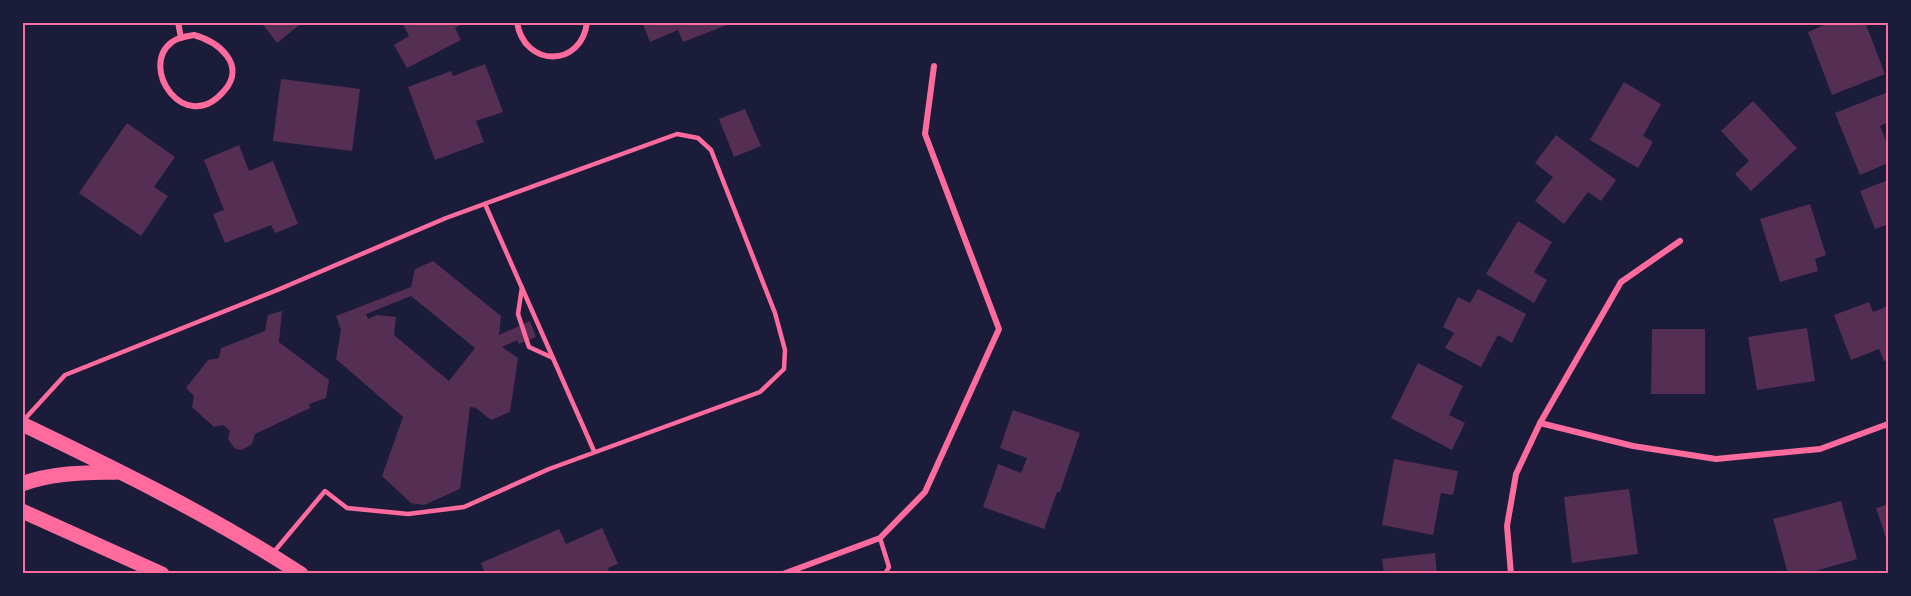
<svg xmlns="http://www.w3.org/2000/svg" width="1911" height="596" viewBox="0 0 1911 596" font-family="Bitter,serif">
  <rect width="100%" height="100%" fill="#1b1b3a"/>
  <g fill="#542f53" fill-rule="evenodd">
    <path d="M261,22H303L277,43Z"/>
    <path d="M402,22H466L455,28L461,40L407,68L394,45L409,36Z"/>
    <path d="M642,22H732V23L683,42L678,30L650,42Z"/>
    <path d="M1831,22H1865L1885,74L1832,95L1808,32Z"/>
    <path d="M485,64L503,112L476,121L484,142L435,160L408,87L451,71L453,76Z"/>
    <path d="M281,79L360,89L352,151L273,141Z"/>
    <path d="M1624,82L1661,104L1643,136L1653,142L1638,168L1590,140Z"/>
    <path d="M1888,92V122L1880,126L1888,146V163L1860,175L1835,113Z"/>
    <path d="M1753,101L1797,148L1751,191L1735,174L1749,161L1721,131Z"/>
    <path d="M745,109L761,146L734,157L719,119Z"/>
    <path d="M127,123L175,157L154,187L168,196L141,236L79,193Z"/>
    <path d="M1556,135L1616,180L1601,201L1588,192L1564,224L1535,201L1553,177L1535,163Z"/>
    <path d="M239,145L249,171L273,161L298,224L275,233L271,225L225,243L213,214L224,210L204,160Z"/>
    <path d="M1888,180V230L1886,225L1875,229L1860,191Z"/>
    <path d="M1810,204L1826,255L1815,259L1818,271L1780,282L1760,219Z"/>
    <path d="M1518,221L1552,242L1534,272L1547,280L1534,303L1486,274Z"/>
    <path d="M433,261L501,316L499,335L530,321L536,337L519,344L517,340L502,347L518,358L510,412L491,420L476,408L470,407L460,489L424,505L411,503L382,476L403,417L336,359L341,330L336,316L411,287L415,269ZM411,296L475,348L449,381L394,335L396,317L377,315L368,319L366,314Z"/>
    <path d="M1478,289L1526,314L1512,343L1498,335L1481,367L1445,348L1454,333L1443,327L1458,297L1470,303Z"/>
    <path d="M1869,302L1873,312L1888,306V360L1884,361L1879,349L1851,360L1834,315Z"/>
    <path d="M282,311L279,342L329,380L326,398L309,404L310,408L255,434L252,444L242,450L235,449L228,439L230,431L223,425L214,427L192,407L194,396L186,388L208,360L219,358L221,348L265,331L268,315Z"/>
    <path d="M1807,328L1815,381L1757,390L1748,337Z"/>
    <path d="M1652,329H1705V394H1651Z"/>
    <path d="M1418,363L1463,386L1449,415L1465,423L1452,450L1391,418Z"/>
    <path d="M1013,410L1080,433L1060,492H1057L1044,529L983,507L998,464L1021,473L1027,458L1000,448Z"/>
    <path d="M1394,459L1458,471L1453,495L1441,493L1433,535L1382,525Z"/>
    <path d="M1629,489L1638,554L1572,563L1564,497Z"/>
    <path d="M1841,501L1857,559L1805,574H1788L1773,519Z"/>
    <path d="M1888,504V544L1876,508Z"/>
    <path d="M602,528L618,564L608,568L610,574H495L494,572L485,574L481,563L559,529L566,544Z"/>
    <path d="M1435,553L1437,574H1384L1382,559Z"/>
  </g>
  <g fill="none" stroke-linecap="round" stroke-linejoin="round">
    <g stroke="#ff6b9d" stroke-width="4.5">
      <path d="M485,204L594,451"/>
      <path d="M522,287L518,314L529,347L553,358"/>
      <path d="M22,422L65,375L275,291L446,218L677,134L698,138L711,150L775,313L785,350L784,369L760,392L549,469L464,507L408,514L347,508L325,491L273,553"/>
      <path d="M880,538L889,567L885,574"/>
    </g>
    <g stroke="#ff6b9d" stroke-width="6">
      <path d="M178,22L181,38"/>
      <path d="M517,22C524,68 582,68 587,22"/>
      <path d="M194,35C219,42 247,65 224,91C185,137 138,67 172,42C178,37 187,36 194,35Z"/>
      <path d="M1540,423L1633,446L1716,459L1820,449L1888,424"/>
      <path d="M783,574L880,538L925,492L999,329L925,134L934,66"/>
      <path d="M1511,574L1507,526L1516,474L1540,423L1621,282L1680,241"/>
    </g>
    <g stroke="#ff6b9d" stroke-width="15">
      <path d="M22,424C118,470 212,516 301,574"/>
      <path d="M22,484C53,472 87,473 119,472"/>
      <path d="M22,511L162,574"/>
    </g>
  </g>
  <rect width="1911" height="596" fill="none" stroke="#1b1b3a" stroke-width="48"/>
  <rect x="24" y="24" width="1863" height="548" fill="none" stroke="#ff6b9d" stroke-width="2"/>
</svg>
